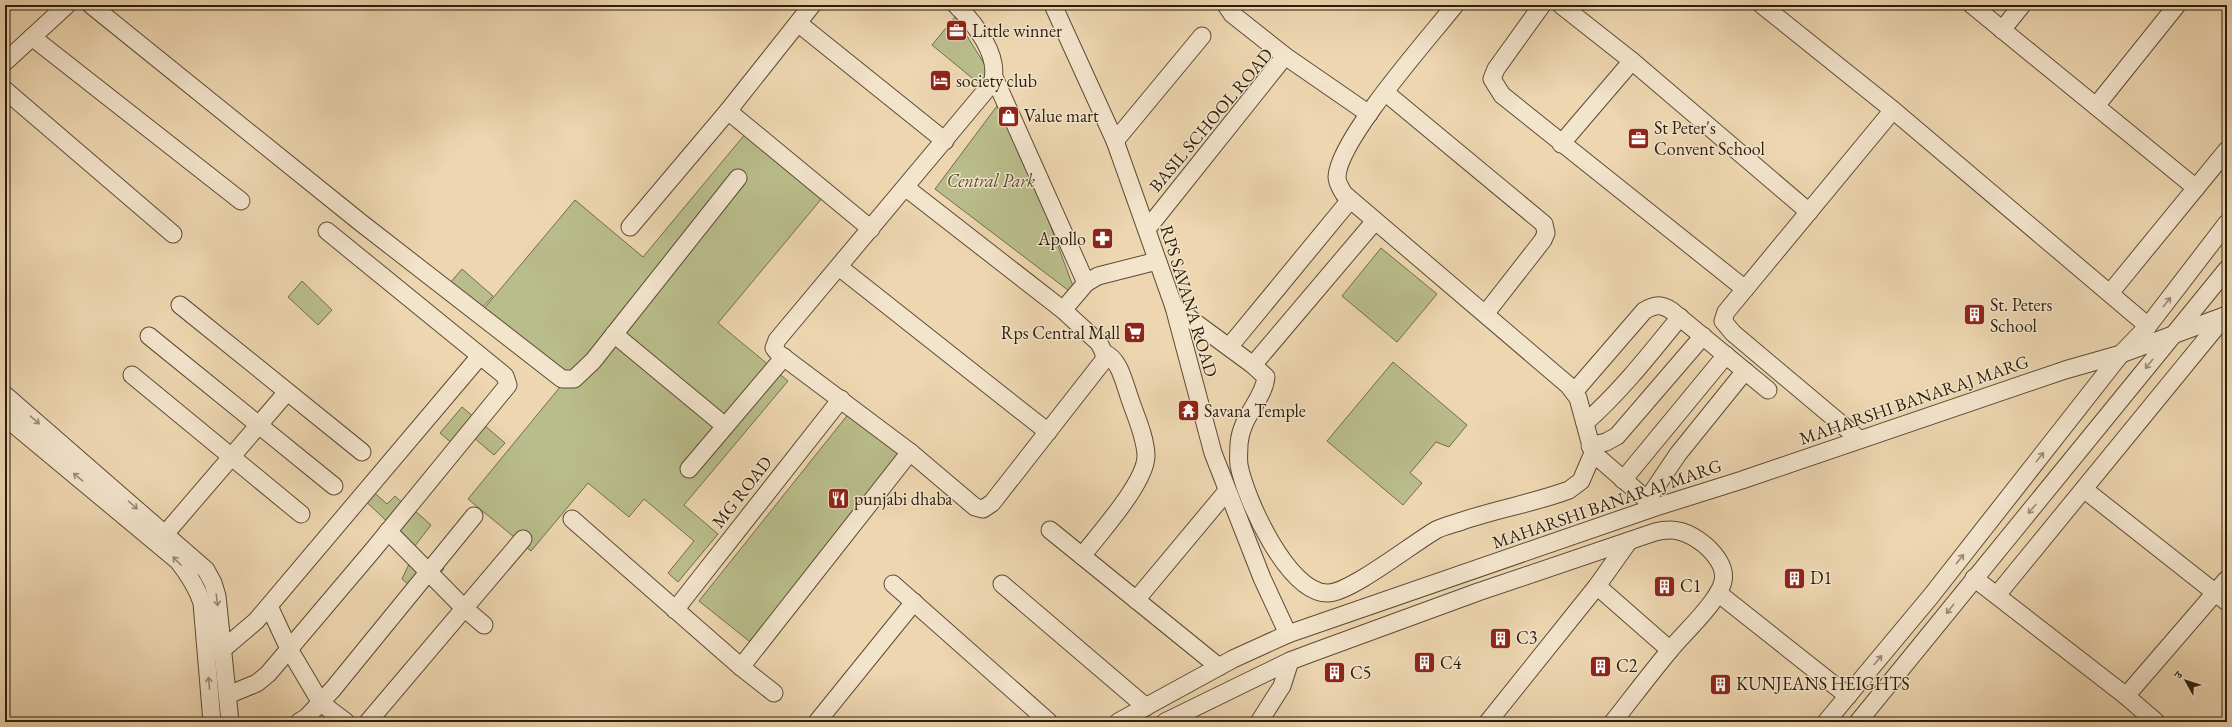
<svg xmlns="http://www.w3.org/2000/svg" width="2232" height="727" viewBox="0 0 2232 727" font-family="'EB Garamond','Noto Serif Devanagari',serif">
  <rect width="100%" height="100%" fill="#edd6b0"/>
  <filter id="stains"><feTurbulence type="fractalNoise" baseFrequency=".005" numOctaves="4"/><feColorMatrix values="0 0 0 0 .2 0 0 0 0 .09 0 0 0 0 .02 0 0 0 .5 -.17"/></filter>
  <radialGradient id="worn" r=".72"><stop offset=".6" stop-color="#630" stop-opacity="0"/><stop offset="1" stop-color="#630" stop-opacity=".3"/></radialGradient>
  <g fill="#b9bd8b" stroke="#726d4c">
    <path d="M955,17L992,76L983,87L932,45Z"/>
    <path d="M1003,98L1077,297L935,189Z"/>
    <path d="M746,133L823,197L718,323L788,381L684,505L718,534L678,582L668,573L694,541L644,499L629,517L588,483L531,551L468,499L560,387L477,317L575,200L643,257Z"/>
    <path d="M1381,248L1437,294L1397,342L1342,296Z"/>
    <path d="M462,269L493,296L480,310L450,283Z"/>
    <path d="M302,281L332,310L318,325L288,297Z"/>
    <path d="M1393,362L1467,425L1449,447L1436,442L1410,473L1422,483L1403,505L1327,441Z"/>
    <path d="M462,407L481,423L459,449L440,433Z"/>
    <path d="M850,412L905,456L754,645L699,601Z"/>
    <path d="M484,425L505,443L494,455L473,437Z"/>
    <path d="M368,487L387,504L395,496L410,510L393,527L360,496Z"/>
    <path d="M414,510L431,525L408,555L437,563L444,569L427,588L411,587L402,579L409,564L387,541Z"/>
  </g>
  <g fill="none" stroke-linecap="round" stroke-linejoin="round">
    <defs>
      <g id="minor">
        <path d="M91,5L360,222L562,379H574L593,361L738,178"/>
        <path d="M1053,5L1115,141L1174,307L1213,453L1262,578L1288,634"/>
        <path d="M1226,5L1232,14L1285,56"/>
        <path d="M1455,5C1429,38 1338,140 1337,177C1337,183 1341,189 1344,194L1568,385L1578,398L1593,453L1647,500L1678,454L1745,371"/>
        <path d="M1542,5L1496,69L1492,79L1502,95L1745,289"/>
        <path d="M1561,5L1632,61L1809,212"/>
        <path d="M1762,5L1893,110L2148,326"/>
        <path d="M1972,5L2196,188"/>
        <path d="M798,23L945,141"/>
        <path d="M2002,30L2022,5"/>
        <path d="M32,37L241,201"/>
        <path d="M5,62L67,5"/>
        <path d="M994,77L1086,283"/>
        <path d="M5,90L173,234"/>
        <path d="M1386,93L1544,224L1546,233L1543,240L1486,313"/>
        <path d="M2096,106L2177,5"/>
        <path d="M728,111L871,229"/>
        <path d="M1115,141L1202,36"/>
        <path d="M1561,144L1632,61"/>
        <path d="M905,187L1063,310L1099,343L1104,353V360L992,503L983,509L975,507L910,452L778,353L774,348L777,340L992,83C1001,57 975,23 956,5"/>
        <path d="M630,227L728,111L812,5"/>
        <path d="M1147,229L1285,56L1369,114"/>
        <path d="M839,267L1048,432"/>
        <path d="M2110,293L2227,150"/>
        <path d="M180,305L362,452"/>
        <path d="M1174,307L1253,365L1266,377C1264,399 1241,416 1239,444C1239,450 1238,458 1239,465C1245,498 1288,594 1328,593C1350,593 1412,544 1436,530C1444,526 1454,524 1462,521C1497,509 1534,503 1569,490L1581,481L1593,453"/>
        <path d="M1063,310L1086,283L1098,276L1157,261"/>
        <path d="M614,334L725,426"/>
        <path d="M149,336L334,486"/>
        <path d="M1229,347L1350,200"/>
        <path d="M1253,365L1375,221"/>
        <path d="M132,375L301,514"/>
        <path d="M1574,392L1644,311C1655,304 1662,304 1672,311L1768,390"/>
        <path d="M5,395L206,570L213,583L217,596L230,722"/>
        <path d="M5,417L178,561C189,575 197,587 202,603L212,722"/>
        <path d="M1585,423C1621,391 1650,354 1680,317"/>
        <path d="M1859,439L1733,333L1723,321L1726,312L1893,110"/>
        <path d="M1590,446L1606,442L1617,436L1703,336"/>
        <path d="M689,469L784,357"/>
        <path d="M1623,480L1726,355"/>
        <path d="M2085,490L2227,602"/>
        <path d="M572,519L741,667L774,693"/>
        <path d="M1050,530L1219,667"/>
        <path d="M388,531L464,608L484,625"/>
        <path d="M166,533L287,392"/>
        <path d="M1082,556C1099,534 1147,481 1146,455C1145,434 1134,413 1128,393C1123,379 1119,359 1104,353"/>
        <path d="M1974,578L2126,696L2156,722"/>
        <path d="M893,584L1049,722"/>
        <path d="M1002,584L1146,707"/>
        <path d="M1597,586L1670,650"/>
        <path d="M1718,593L1848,696"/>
        <path d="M1997,595L2226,315"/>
        <path d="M1136,600L1227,491"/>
        <path d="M269,606L289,649L321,703L346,722"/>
        <path d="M675,610L841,399"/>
        <path d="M223,649L256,621L480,356"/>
        <path d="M741,667L910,452"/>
        <path d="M228,695L257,683L268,674L373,550L508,385L505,376L327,231"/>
        <path d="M2126,696L2227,579"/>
        <path d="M299,722L307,717L333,689L474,516"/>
        <path d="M368,722L523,539"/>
        <path d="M817,722L914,602"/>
        <path d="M1118,722L1233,659L1288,634L1656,507L1742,480L2065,370L2121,354L2227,315"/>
        <path d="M1165,722L1290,661L1314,652L1478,592L1655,532C1675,527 1689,532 1705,545C1715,554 1726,567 1723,581C1720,600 1682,635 1670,650C1650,674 1632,698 1613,722"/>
        <path d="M1259,722L1282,686L1290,661"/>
        <path d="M1488,722L1597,586L1629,541"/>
        <path d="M1826,722L1931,596L2121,354L2148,326L2227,223"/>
        <path d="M1858,722L2227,269"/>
      </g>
    </defs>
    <use href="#minor" stroke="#5c4b35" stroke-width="19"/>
    <use href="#minor" stroke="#f3e4cc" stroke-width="17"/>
  </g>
  <defs><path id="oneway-shaft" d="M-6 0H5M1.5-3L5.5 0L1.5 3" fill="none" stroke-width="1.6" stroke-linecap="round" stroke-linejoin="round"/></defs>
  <g stroke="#998a76">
    <use href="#oneway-shaft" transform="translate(2167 302) rotate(-52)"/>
    <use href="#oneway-shaft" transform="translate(2149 364) rotate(129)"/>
    <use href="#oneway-shaft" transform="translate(35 420) rotate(41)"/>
    <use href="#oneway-shaft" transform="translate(2040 457) rotate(-52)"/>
    <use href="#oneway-shaft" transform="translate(78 477) rotate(-140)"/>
    <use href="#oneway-shaft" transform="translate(133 505) rotate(41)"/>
    <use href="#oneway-shaft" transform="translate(2032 509) rotate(130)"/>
    <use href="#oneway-shaft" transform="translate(1960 559) rotate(-52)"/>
    <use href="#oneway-shaft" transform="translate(177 561) rotate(-135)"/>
    <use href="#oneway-shaft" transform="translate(217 600) rotate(82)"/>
    <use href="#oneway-shaft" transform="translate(1950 609) rotate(128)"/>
    <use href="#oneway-shaft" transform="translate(1878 660) rotate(-50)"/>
    <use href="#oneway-shaft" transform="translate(209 683) rotate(-95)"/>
  </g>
  <defs>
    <symbol id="office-square" viewBox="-11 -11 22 22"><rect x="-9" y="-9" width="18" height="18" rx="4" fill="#8f2418" stroke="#f3e4cc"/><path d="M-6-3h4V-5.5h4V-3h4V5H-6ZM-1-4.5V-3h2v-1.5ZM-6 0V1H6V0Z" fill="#fff"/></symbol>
    <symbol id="hotel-square" viewBox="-11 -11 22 22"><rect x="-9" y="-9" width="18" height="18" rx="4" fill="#8f2418" stroke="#f3e4cc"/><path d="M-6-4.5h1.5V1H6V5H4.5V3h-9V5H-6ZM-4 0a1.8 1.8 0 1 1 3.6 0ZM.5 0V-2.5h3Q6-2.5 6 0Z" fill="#fff"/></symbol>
    <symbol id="shop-square" viewBox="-11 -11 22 22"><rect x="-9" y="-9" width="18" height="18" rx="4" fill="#8f2418" stroke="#f3e4cc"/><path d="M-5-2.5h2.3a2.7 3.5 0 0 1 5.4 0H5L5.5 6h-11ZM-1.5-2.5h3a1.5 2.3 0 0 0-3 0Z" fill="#fff"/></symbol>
    <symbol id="pharmacy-square" viewBox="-11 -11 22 22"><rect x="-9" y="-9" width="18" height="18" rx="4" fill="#8f2418" stroke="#f3e4cc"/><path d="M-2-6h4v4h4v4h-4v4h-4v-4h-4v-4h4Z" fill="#fff"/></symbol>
    <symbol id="building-square" viewBox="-11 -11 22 22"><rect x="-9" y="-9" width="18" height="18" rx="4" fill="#8f2418" stroke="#f3e4cc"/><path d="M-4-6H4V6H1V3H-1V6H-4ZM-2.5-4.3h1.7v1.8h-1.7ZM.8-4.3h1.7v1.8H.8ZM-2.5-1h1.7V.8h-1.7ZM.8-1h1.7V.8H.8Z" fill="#fff"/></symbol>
    <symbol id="supermarket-square" viewBox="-11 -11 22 22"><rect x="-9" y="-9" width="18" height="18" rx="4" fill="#8f2418" stroke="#f3e4cc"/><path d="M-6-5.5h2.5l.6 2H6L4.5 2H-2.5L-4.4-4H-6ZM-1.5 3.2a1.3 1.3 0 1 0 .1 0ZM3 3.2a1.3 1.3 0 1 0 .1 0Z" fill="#fff"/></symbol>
    <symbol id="temple-square" viewBox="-11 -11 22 22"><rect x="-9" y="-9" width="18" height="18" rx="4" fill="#8f2418" stroke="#f3e4cc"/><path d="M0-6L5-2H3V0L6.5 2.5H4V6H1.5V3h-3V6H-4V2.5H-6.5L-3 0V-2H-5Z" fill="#fff"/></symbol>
    <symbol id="restaurant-square" viewBox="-11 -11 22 22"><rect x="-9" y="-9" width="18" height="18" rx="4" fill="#8f2418" stroke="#f3e4cc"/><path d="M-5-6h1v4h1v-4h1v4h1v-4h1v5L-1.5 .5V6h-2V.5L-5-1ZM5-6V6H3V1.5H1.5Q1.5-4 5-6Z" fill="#fff"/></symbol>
  </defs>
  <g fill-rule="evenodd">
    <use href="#office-square" x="944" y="18" width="25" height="25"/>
    <use href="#hotel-square" x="928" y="68" width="25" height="25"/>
    <use href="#shop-square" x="996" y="104" width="25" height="25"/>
    <use href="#office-square" x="1626" y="126" width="25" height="25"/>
    <use href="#pharmacy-square" x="1090" y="226" width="25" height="25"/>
    <use href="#building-square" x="1962" y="302" width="25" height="25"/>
    <use href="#supermarket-square" x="1122" y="320" width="25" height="25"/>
    <use href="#temple-square" x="1176" y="398" width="25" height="25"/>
    <use href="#restaurant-square" x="826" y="486" width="25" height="25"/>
    <use href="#building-square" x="1782" y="566" width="25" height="25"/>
    <use href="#building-square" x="1652" y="574" width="25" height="25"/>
    <use href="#building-square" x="1488" y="626" width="25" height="25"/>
    <use href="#building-square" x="1412" y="650" width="25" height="25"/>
    <use href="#building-square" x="1588" y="654" width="25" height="25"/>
    <use href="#building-square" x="1322" y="660" width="25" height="25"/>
    <use href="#building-square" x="1708" y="672" width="25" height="25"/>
  </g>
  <g text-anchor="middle" stroke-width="3" stroke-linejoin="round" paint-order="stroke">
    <g font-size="18" fill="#2c1d0c" stroke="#f3e4cc" text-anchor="start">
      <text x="972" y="37">Little winner</text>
      <text x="956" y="87">society club</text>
      <text x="1024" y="122">Value mart</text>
      <text x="1654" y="134">St Peter's<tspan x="1654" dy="21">Convent School</tspan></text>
      <text x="1086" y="245" text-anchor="end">Apollo</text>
      <text x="1990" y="311">St. Peters<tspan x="1990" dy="21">School</tspan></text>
      <text x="1120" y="339" text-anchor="end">Rps Central Mall</text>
      <text x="1204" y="417">Savana Temple</text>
      <text x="854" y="505">punjabi dhaba</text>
      <text x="1810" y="584">D1</text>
      <text x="1680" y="592">C1</text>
      <text x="1516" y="644">C3</text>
      <text x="1440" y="669">C4</text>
      <text x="1616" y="672">C2</text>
      <text x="1350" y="679">C5</text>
      <text x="1736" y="690">KUNJEANS HEIGHTS</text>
    </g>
    <g font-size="18" fill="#2c1d0c" stroke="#f3e4cc">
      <text transform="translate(1211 120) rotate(-50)" y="6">BASIL SCHOOL ROAD</text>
      <text transform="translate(1189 301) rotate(73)" y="6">RPS SAVANA ROAD</text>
      <text transform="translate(1914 400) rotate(-19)" y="6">MAHARSHI BANARAJ MARG</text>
      <text transform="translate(742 492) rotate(-52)" y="6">MG ROAD</text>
      <text transform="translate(1607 504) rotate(-19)" y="6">MAHARSHI BANARAJ MARG</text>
    </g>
    <g font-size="18" font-style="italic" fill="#564d32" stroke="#f3e4cc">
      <text x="991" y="187">Central Park</text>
    </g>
  </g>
  <rect width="2232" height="727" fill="none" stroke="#edd6b0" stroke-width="20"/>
  <rect x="6" y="6" width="2220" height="715" fill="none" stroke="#2c1d0c" stroke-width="2"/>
  <rect x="10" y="10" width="2212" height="707" fill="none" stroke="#2c1d0c"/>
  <g transform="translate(2186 681) rotate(309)" stroke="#f3e4cc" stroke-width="3" paint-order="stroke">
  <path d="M0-3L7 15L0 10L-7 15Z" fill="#2c1d0c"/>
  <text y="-6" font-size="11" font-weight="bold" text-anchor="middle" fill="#2c1d0c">उ</text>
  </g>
  <rect width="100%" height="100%" filter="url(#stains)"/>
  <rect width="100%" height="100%" fill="url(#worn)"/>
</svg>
